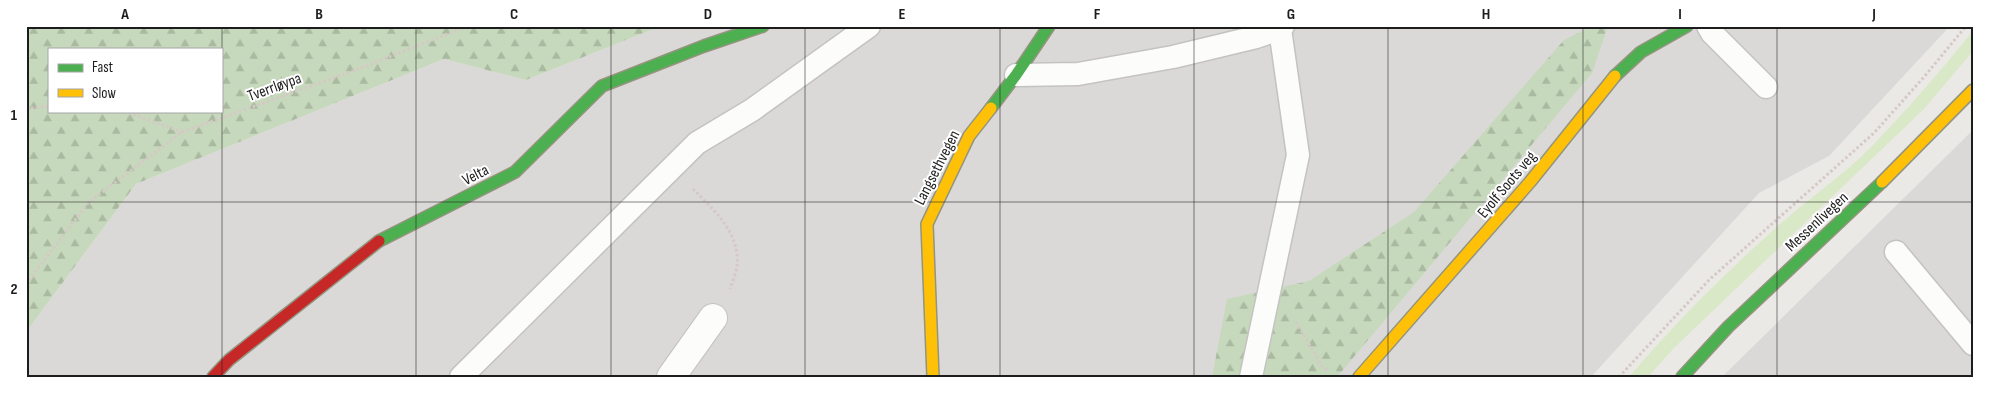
<svg xmlns="http://www.w3.org/2000/svg" width="1999" height="403" viewBox="0 0 1999 403" font-family="'Sofia Sans Condensed',sans-serif">
  <defs>
    <pattern id="forest-firs" width="22" height="20" patternUnits="userSpaceOnUse" patternTransform="scale(1.25)"><rect width="22" height="20" fill="#c7d9bc"/><path d="M5 1l3.5 6h-7zM16 11l3.5 6h-7z" fill="#aabaa1"/></pattern>
  </defs>
  <rect width="100%" height="100%" fill="#ebe9e6"/>
  <g fill="#dad9d7">
    <path d="M661,26H1950L1829,156L1759,193L1591,377H26V332L136,184L444,59L526,80Z"/>
    <path d="M1973,130V377H1723L1725,374Z"/>
  </g>
  <path fill="#d9e8c6" d="M1973,31V51L1924,109L1674,348L1648,377H1629C1675,323 1725,273 1778,226C1809,198 1844,175 1873,145C1908,109 1941,70 1973,31Z"/>
  <g fill="url(#forest-firs)" fill-rule="evenodd">
    <path d="M26,26H661L526,80L444,59L136,184L26,332ZM49,49H221V111H49Z"/>
    <path d="M1592,26H1608L1592,73L1337,377H1212L1227,299L1309,281L1414,212L1564,40Z"/>
  </g>
  <g fill="none" stroke-linecap="round" stroke-linejoin="round">
    <defs>
      <g id="lane">
        <path d="M1708,26L1712,33L1766,87"/>
        <path d="M1016,75L1078,74L1173,57L1256,37L1280,29L1283,26"/>
        <path d="M1896,252L1973,344"/>
        <path d="M461,377L697,143L752,110L869,26"/>
        <path d="M1251,377L1298,155L1280,29"/>
      </g>
      <path id="street" d="M671,377L713,318"/>
      <g id="fast">
        <path d="M1615,76L1641,52L1687,26"/>
        <path d="M991,108L1016,75L1049,26"/>
        <path d="M379,241L515,172L602,86L704,46L763,26"/>
        <path d="M1682,377L1728,327L1882,182"/>
      </g>
      <g id="slow">
        <path d="M1882,182L1973,90"/>
        <path d="M933,377L927,224L969,136L991,108"/>
        <path d="M1359,377L1530,182L1615,76"/>
      </g>
      <path id="jam" d="M213,377L229,360L379,241"/>
    </defs>
    <use href="#lane" stroke="#c4c3c2" stroke-width="25"/>
    <use href="#street" stroke="#c4c3c2" stroke-width="30"/>
    <use href="#fast" stroke="#94947f" stroke-width="14"/>
    <use href="#slow" stroke="#94947f" stroke-width="14"/>
    <use href="#jam" stroke="#94947f" stroke-width="14"/>
    <g stroke="#d5c8c6" stroke-width="3" stroke-dasharray="2.5 2.5" stroke-linecap="butt">
      <path d="M26,109L49,106"/>
      <path d="M124,111L182,132"/>
      <path d="M693,189C714,210 741,234 737,267C736,274 732,282 730,289"/>
      <path d="M26,284L88,203L182,132L353,71L468,26"/>
      <path d="M1296,322L1322,366L1328,371"/>
      <path d="M1619,377L1709,280L1874,133L1924,77L1966,26"/>
    </g>
    <use href="#lane" stroke="#fcfcfb" stroke-width="22"/>
    <use href="#street" stroke="#fcfcfb" stroke-width="28"/>
    <use href="#fast" stroke="#4caf50" stroke-width="11"/>
    <use href="#slow" stroke="#ffc107" stroke-width="11"/>
    <use href="#jam" stroke="#c62828" stroke-width="11"/>
  </g>
  <path fill="none" stroke="#1d1d1d" stroke-width="1" stroke-opacity="0.55" d="M222,26V377M416,26V377M611,26V377M805,26V377M1000,26V377M1194,26V377M1388,26V377M1583,26V377M1777,26V377M26,202H1973"/>
  <g text-anchor="middle" stroke-width="4" stroke-linejoin="round" paint-order="stroke">
    <g font-size="16" fill="#1d1d1d" stroke="#fff">
      <text transform="translate(274 86) rotate(-20)" y="6">Tverrløypa</text>
      <text transform="translate(936 167) rotate(-63)" y="6">Langsethvegen</text>
      <text transform="translate(475 174) rotate(-27)" y="6">Velta</text>
      <text transform="translate(1506 184) rotate(-50)" y="6">Eyolf Soots veg</text>
      <text transform="translate(1816 221) rotate(-43)" y="6">Messenlivegen</text>
    </g>
  </g>
  <rect width="1999" height="403" fill="none" stroke="#ffffff" stroke-width="55"/>
  <rect x="48" y="48" width="175" height="65" fill="#ffffff" stroke="#a5a5a5"/>
  <rect x="58" y="64" width="25" height="8" fill="#4caf50" stroke="#a5a5a5"/>
  <text x="92" y="72" font-size="15" fill="#1d1d1d">Fast</text>
  <rect x="58" y="89" width="25" height="8" fill="#ffc107" stroke="#a5a5a5"/>
  <text x="92" y="98" font-size="15" fill="#1d1d1d">Slow</text>
  <rect x="28" y="28" width="1944" height="348" fill="none" stroke="#1d1d1d" stroke-width="2"/>
  <g font-size="16" text-anchor="middle" font-weight="bold" fill="#1d1d1d">
    <text x="125" y="19">A</text>
    <text x="319" y="19">B</text>
    <text x="514" y="19">C</text>
    <text x="708" y="19">D</text>
    <text x="902" y="19">E</text>
    <text x="1097" y="19">F</text>
    <text x="1291" y="19">G</text>
    <text x="1486" y="19">H</text>
    <text x="1680" y="19">I</text>
    <text x="1874" y="19">J</text>
    <text x="14" y="120">1</text>
    <text x="14" y="294">2</text>
  </g>
</svg>
